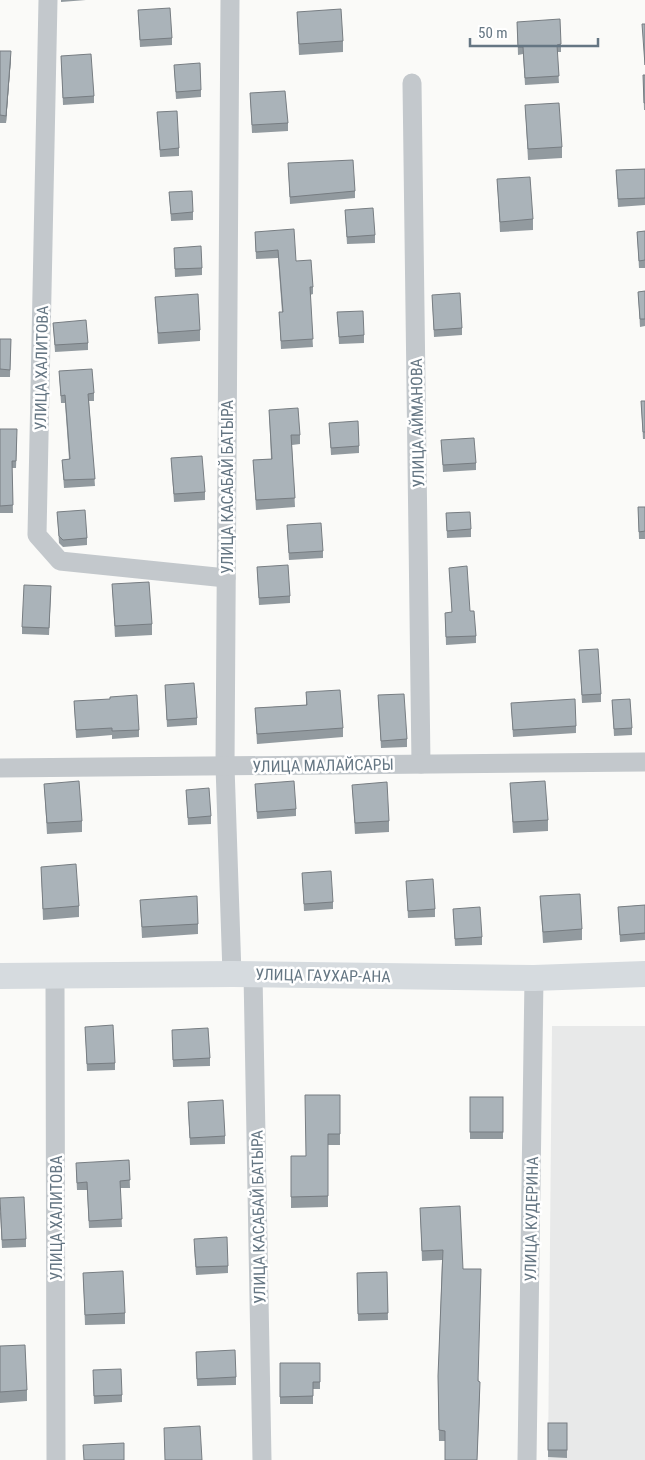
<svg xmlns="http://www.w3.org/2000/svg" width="645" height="1460" viewBox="0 0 645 1460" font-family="'Roboto Condensed',sans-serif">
  <rect width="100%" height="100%" fill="#fafaf8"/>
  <path fill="#e8e9e9" d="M552,1026H645V1460H548Z"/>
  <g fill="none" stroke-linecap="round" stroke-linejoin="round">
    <g stroke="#c3c8cc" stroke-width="19">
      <path d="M48,0L37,535L60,561L226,578"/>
      <path d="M230,0L225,766L232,974"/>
      <path d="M412,83L421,764"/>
      <path d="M0,768L645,762"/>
      <path d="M253,974L262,1460"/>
      <path d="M55,976L56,1460"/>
      <path d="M527,1460L534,978"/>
    </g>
    <path stroke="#d6dbdf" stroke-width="26" d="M0,976L232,974L534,978L645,974"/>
  </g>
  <g fill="#929a9f">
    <path d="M61,0H86L61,2Z"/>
    <path d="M138,10L172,38V45L140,47Z"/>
    <path d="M297,12L343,41V52L299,55Z"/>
    <path d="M517,22L561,44V52H557L559,83L525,85L523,54L518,55Z"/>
    <path d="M0,51L11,58L6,123H0Z"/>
    <path d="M61,56L94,96V103L63,105Z"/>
    <path d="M174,65L201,90V97L176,99Z"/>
    <path d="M643,75H645V110H644Z"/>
    <path d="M250,93L288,123V131L252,133Z"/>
    <path d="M525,105L562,147V158L528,160Z"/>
    <path d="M157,112L179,148V156L160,157Z"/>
    <path d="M288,163L355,191V198L290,204Z"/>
    <path d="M645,169V205L618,207L616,170Z"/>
    <path d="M497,179L533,219V230L500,232Z"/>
    <path d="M169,192L193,212V220L171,221Z"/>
    <path d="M345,210L375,235V243L347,244Z"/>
    <path d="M645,231V268H639L637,232Z"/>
    <path d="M255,232L296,261L313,287V294L310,295L313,347L281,349L279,312H282L278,258L256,259Z"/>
    <path d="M174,248L202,268V275L175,277Z"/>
    <path d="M645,291V326L640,327L638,292Z"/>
    <path d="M432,295L462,328V335L434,337Z"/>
    <path d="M155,297L200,330V341L158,344Z"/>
    <path d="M337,312L364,335V343L339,344Z"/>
    <path d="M53,323L88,343V350L55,352Z"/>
    <path d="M0,339H11L10,377H0Z"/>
    <path d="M59,371L94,393V401H89L95,486L64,488L62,460L69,459L65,403H61Z"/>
    <path d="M641,401H645V439H643Z"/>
    <path d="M269,410L300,435V444L292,445L295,507L256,510L253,460L271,459Z"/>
    <path d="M329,423L359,446V453L331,455Z"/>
    <path d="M0,429L17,437L16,468H12L13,513H0Z"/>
    <path d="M441,440L476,463V470L443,472Z"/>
    <path d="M171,458L205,492V500L174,502Z"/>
    <path d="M638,507H645V539H639Z"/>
    <path d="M57,512L87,538V545L63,547L59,543Z"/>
    <path d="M446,513L471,529V537L447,538Z"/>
    <path d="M287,525L323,551V558L289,560Z"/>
    <path d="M257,567L290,596V603L259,605Z"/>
    <path d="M449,568L476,636V643L446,645L445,613L452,612Z"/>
    <path d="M112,584L152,624V635L115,637Z"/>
    <path d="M51,594L49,635L22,634V627Z"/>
    <path d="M579,650L601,694V702L582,703Z"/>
    <path d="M165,685L197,718V725L167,727Z"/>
    <path d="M306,692L343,728V737L257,744L255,708L306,705Z"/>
    <path d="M378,695L407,739V747L381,748Z"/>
    <path d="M612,700L632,728V735L614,736Z"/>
    <path d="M74,701L139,730V737L112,739V735L76,738Z"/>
    <path d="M511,703L576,726V733L513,737Z"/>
    <path d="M510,783L548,820V831L513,833Z"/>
    <path d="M44,784L82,821V832L47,834Z"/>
    <path d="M255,784L296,809V816L257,819Z"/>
    <path d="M352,785L389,821V832L355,834Z"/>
    <path d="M186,790L211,816V824L188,825Z"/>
    <path d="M41,867L79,906V917L43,920Z"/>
    <path d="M302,873L333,902V909L304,911Z"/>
    <path d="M406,881L435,909V917L408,918Z"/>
    <path d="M540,896L582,929V940L543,943Z"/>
    <path d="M140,900L198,924V934L142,938Z"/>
    <path d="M645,905V940L620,942L618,907Z"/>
    <path d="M453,909L482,937V945L455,946Z"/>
    <path d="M85,1027L115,1063V1070L87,1071Z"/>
    <path d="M172,1037L210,1058V1066L173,1067Z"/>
    <path d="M340,1095V1145H328V1207L291,1208V1156H306Z"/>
    <rect x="470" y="1097" width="33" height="42"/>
    <path d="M188,1109L225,1136V1144L190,1145Z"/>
    <path d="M129,1160L130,1188H120L122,1227L89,1228L87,1190H77L76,1170Z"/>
    <path d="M420,1208L463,1269L480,1392L477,1460H445V1441H439L438,1386L442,1260L422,1261Z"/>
    <path d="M0,1212L26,1239V1247L2,1248Z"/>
    <path d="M194,1246L228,1266V1273L196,1275Z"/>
    <path d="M387,1272L388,1320L358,1321L357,1273Z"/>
    <path d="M83,1273L125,1313V1324L85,1325Z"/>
    <path d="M0,1346L27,1390V1401L0,1403Z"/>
    <path d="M196,1352L236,1377V1385L197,1386Z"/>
    <path d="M280,1363H320V1389H313V1404H280Z"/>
    <path d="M93,1378L122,1395V1402L94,1404Z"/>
    <path d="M548,1423H567V1458L548,1457Z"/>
  </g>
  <path fill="#777d82" d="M11,51V58L6,123V116Z"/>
  <g fill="#aab3b9" stroke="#777d82">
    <path d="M170,8L172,38L140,40L138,10Z"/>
    <path d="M341,9L343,41L299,44L297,12Z"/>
    <path d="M560,19L561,44L557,45L559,76L525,78L523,47H518L517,22Z"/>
    <path d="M642,24H645V65Z"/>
    <path d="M0,51H11L6,116L0,115Z"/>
    <path d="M91,54L94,96L63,98L61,56Z"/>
    <path d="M200,63L201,90L176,92L174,65Z"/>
    <path d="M643,75H645V103H644Z"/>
    <path d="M285,91L288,123L252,125L250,93Z"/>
    <path d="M559,103L562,147L528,149L525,105Z"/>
    <path d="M177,111L179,148L160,150L157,112Z"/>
    <path d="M353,160L355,191L290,197L288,163Z"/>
    <path d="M645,169V198L618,199L616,170Z"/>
    <path d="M530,177L533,219L500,222L497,179Z"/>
    <path d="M192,191L193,212L171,214L169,192Z"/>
    <path d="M373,208L375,235L347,237L345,210Z"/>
    <path d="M294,229L296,261L311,260L313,287H310L313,339L281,341L279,312H283L278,250L256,252L255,232Z"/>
    <path d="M645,231V260L639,261L637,232Z"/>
    <path d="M201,246L202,268L175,269L174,248Z"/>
    <path d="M645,291V319H640L638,292Z"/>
    <path d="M460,293L462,328L434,330L432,295Z"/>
    <path d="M198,294L200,330L158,333L155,297Z"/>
    <path d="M363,311L364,335L339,337L337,312Z"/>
    <path d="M86,320L88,343L55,345L53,323Z"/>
    <path d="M0,339H11L10,370L0,369Z"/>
    <path d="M92,369L94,393L88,394L95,479L64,480L62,460L70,459L65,395L61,396L59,371Z"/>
    <path d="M641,401H645V432H643Z"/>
    <path d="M298,408L300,435H291L295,498L256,500L253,460L272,459L269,410Z"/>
    <path d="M358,421L359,446L331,448L329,423Z"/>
    <path d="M0,429H17L16,461H12L13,505L0,506Z"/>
    <path d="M474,438L476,463L443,465L441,440Z"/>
    <path d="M202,456L205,492L174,494L171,458Z"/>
    <path d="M638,507H645V531L639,532Z"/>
    <path d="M85,510L87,538L63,540L59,536L57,512Z"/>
    <path d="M470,512L471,529L447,531L446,513Z"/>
    <path d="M321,523L323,551L289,553L287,525Z"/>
    <path d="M288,565L290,596L259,598L257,567Z"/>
    <path d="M467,566L470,611H474L476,636L446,637L445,613L452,612L449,568Z"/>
    <path d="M149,582L152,624L115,626L112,584Z"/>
    <path d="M24,585L51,586L49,628L22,627Z"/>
    <path d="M598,649L601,694L582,695L579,650Z"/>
    <path d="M194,683L197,718L167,720L165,685Z"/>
    <path d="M340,690L343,728L257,734L255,708L307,705L306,692Z"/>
    <path d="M404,694L407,739L381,741L378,695Z"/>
    <path d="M137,695L139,730L112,731V728L76,730L74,701L110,699V697Z"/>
    <path d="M575,699L576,726L513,730L511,703Z"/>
    <path d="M630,699L632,728L614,729L612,700Z"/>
    <path d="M79,781L82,821L47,823L44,784Z"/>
    <path d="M294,781L296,809L257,812L255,784Z"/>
    <path d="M545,781L548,820L513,822L510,783Z"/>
    <path d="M387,782L389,821L355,823L352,785Z"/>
    <path d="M209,788L211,816L188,818L186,790Z"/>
    <path d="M76,864L79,906L43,909L41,867Z"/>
    <path d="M331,871L333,902L304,904L302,873Z"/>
    <path d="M433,879L435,909L408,911L406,881Z"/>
    <path d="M580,894L582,929L543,932L540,896Z"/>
    <path d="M197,896L198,924L142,927L140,900Z"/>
    <path d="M645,905V933L620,935L618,907Z"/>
    <path d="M480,907L482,937L455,939L453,909Z"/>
    <path d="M113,1025L115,1063L87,1064L85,1027Z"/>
    <path d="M208,1028L210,1058L173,1060L172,1030Z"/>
    <path d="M305,1095H340V1134H328V1196L291,1197V1156H306Z"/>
    <rect x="470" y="1097" width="33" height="35"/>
    <path d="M223,1100L225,1136L190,1138L188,1102Z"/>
    <path d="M129,1160L130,1180L120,1181L122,1219L89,1221L87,1182L77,1183L76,1163Z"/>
    <path d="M24,1197L26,1239L2,1240L0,1198Z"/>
    <path d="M460,1206L463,1269H481L478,1381L480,1382L477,1460H445V1431L439,1430L438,1376L443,1250L422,1251L420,1208Z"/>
    <path d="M227,1237L228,1266L196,1267L194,1239Z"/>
    <path d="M123,1271L125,1313L85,1315L83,1273Z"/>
    <path d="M387,1272L388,1313L358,1314L357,1273Z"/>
    <path d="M25,1345L27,1390L0,1392V1346Z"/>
    <path d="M235,1350L236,1377L197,1379L196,1352Z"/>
    <path d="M280,1363H320V1382H313V1396L280,1397Z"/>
    <path d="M121,1369L122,1395L94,1396L93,1370Z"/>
    <rect x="548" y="1423" width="19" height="27"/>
    <path d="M200,1426L202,1460H165L164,1428Z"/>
    <path d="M124,1443V1460H84L83,1445Z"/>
  </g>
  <g text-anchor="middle" stroke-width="5" stroke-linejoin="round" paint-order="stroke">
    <g font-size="16" fill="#657683" stroke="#fff">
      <text transform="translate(41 368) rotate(-89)" y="6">УЛИЦА ХАЛИТОВА</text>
      <text transform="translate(417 423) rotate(-91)" y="6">УЛИЦА АЙМАНОВА</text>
      <text transform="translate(227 487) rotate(-90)" y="6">УЛИЦА КАСАБАЙ БАТЫРА</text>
      <text transform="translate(323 765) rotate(-1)" y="6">УЛИЦА МАЛАЙСАРЫ</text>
      <text transform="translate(323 975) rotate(1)" y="6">УЛИЦА ГАУХАР-АНА</text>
      <text transform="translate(258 1217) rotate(-91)" y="6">УЛИЦА КАСАБАЙ БАТЫРА</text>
      <text transform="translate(56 1218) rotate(-90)" y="6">УЛИЦА ХАЛИТОВА</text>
      <text transform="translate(531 1219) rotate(-89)" y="6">УЛИЦА КУДЕРИНА</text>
    </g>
  </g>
  <path d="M470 38v8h128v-8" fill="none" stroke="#657683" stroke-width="2.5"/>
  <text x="478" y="38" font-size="15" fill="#657683" stroke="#ffffff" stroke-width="4" paint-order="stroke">50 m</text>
</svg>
